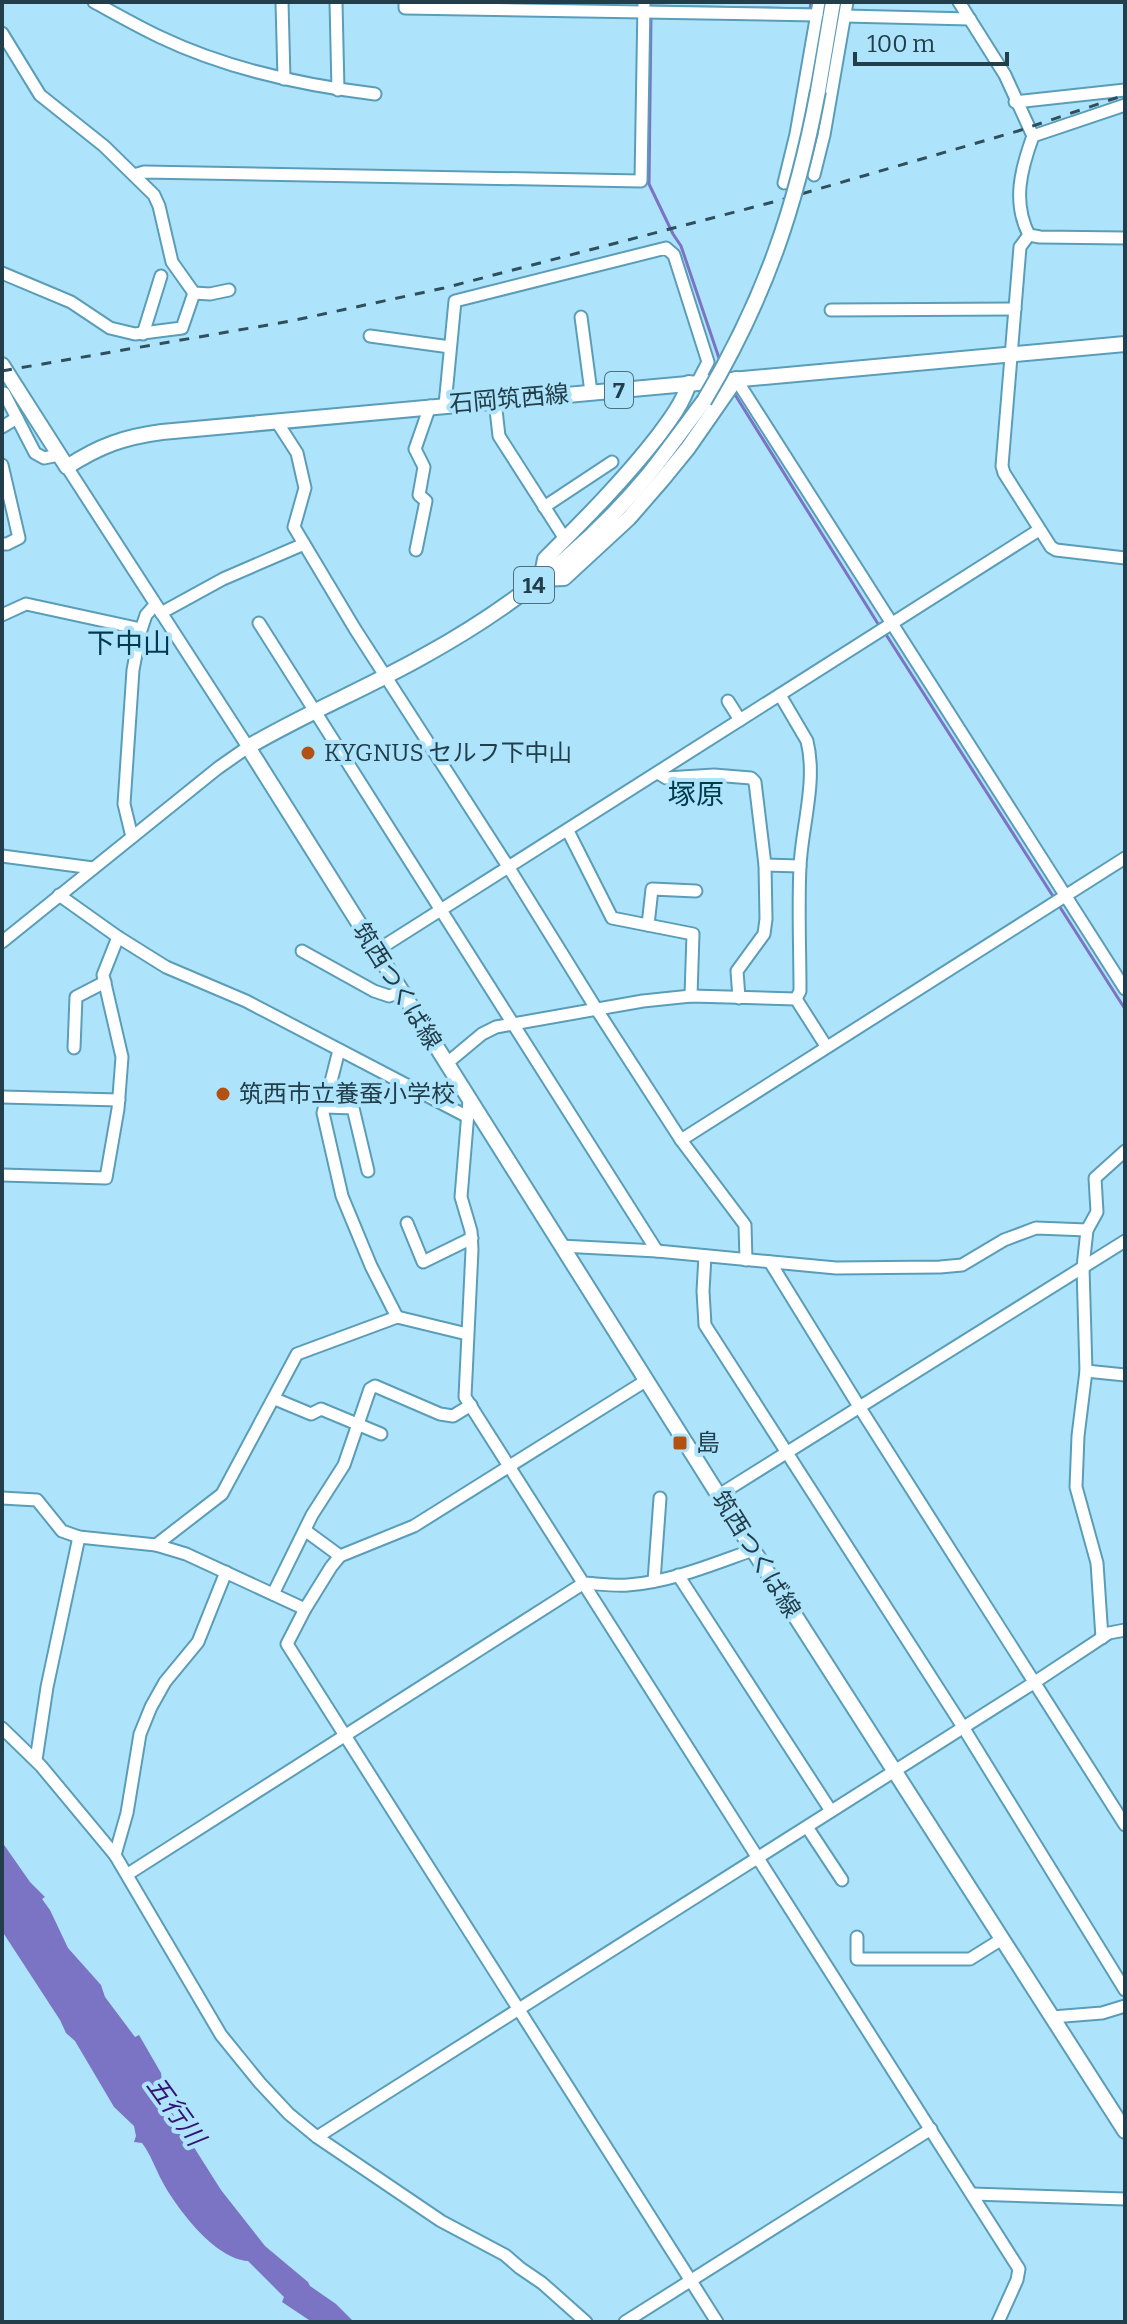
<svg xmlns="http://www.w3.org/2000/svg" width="1127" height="2324" viewBox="0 0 1127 2324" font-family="Bitter,'Noto Sans JP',serif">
  <rect width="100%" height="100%" fill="#aee4fb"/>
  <path fill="#7b73c4" d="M2,1842L30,1882L45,1897L42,1899L50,1910L68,1948L101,1985L105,1997L135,2037L139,2035L161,2073L164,2097L171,2111L221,2190L265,2246L308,2282L310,2286L336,2304L354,2322H312L282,2302L284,2297L248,2261C215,2259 177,2209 162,2181C155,2168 151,2155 142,2143L134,2142L136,2136L134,2126L114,2107L75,2041L66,2033L60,2020L2,1931Z"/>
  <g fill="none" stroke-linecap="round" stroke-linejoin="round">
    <g stroke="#7b73c4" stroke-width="3">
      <path d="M651,8V6L810,9L811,2"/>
      <path d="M651,15L649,184L673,234L681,246L720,361"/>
      <path d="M734,393L880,627"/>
      <path d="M885,633L1125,1009"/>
    </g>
    <defs>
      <g id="minor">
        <path d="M94,2C116,14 137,26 160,37C227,69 301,85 375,94"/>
        <path d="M282,2L284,79"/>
        <path d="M336,2L338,90"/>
        <path d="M405,2V8L817,15"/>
        <path d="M959,2L1005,75L1033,136C1021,169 1012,202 1029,235L1040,237L1125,238"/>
        <path d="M845,16L970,19"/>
        <path d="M2,33L40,95L104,146L154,195L159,206L172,262L194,293L210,294L229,290"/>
        <path d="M1015,102L1125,90"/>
        <path d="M1033,136L1125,105"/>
        <path d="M134,175L144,172L641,181L644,2"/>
        <path d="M814,175L824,135L847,2"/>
        <path d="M784,183L796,134L819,2"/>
        <path d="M1029,235L1020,247L1002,466L1004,473L1051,547L1056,550L1125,558"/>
        <path d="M2,273L71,302L110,328L135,334L182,328L194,293"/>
        <path d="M831,310L1015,309"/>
        <path d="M581,317L591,392"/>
        <path d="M143,334L161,276"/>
        <path d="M370,336L450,347"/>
        <path d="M736,379L1125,989"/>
        <path d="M4,393L35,453L44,458L59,455"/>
        <path d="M495,401L499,436L565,539"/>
        <path d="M445,405L455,301L666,248L674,255L708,362L697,383"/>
        <path d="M277,422L297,453L305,488L294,527L355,629L509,868L597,1010L681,1140L745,1225L746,1260"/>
        <path d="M2,427L17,418"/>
        <path d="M2,465L19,538L7,544H2"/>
        <path d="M544,507L612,462"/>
        <path d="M416,550L426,501L419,495L424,467L415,449L430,406"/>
        <path d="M161,613L223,579L304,544"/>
        <path d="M2,615L26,604L141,629"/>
        <path d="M259,623L657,1251"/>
        <path d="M780,695L807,741C817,781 802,826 800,866C798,907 800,949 800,991L796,999L826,1046"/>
        <path d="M728,701L740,720"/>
        <path d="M658,773L666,778L714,775L751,778L755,782L765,865L766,919L764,934L737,971L739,998"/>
        <path d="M568,831L612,918L693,934L691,996"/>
        <path d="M132,837L124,804L133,670L140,633L146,615L155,605"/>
        <path d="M2,856L93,868"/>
        <path d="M765,865L800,866"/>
        <path d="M59,895L118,937L166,967L246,1001L468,1117"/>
        <path d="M648,925L652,889L696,891"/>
        <path d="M2,942L218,768L248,747L67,467"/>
        <path d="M302,951L374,991L389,996L401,992"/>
        <path d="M376,951L1039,530"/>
        <path d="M74,1048L76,997L105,982"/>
        <path d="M339,1050L323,1113L342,1196L371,1266L397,1317"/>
        <path d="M446,1064L482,1034L496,1027L643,1001L691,996L796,999"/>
        <path d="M2,1097L119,1100"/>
        <path d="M469,1100L461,1197L471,1231L472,1250L465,1397L1019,2269L1017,2280L998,2322"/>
        <path d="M325,1107L353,1108L368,1171"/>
        <path d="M681,1140L1125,858"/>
        <path d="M2,1175L106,1178L118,1109L122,1057L103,975L118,937"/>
        <path d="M407,1223L423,1262L472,1238"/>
        <path d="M561,1246L657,1251L836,1268L940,1267L962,1265L1004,1240L1036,1228L1087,1230"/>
        <path d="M705,1256L703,1291L705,1325L963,1727L1125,1990"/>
        <path d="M770,1262L860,1408L1125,1825"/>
        <path d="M1086,1371L1125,1375"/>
        <path d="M647,1380L414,1526L340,1556L331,1567L305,1609L287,1644L717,2322"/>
        <path d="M275,1399L311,1414L321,1409L381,1434"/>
        <path d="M719,1495L1125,1241"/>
        <path d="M2,1498L37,1500L62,1531L79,1537L156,1545L186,1554L305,1609"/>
        <path d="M306,1531L340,1556"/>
        <path d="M156,1545L222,1494L297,1354L397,1317L467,1334"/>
        <path d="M678,1575L831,1811"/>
        <path d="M654,1581L660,1498"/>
        <path d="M273,1594L312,1515L344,1465L370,1389L375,1386L440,1414L453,1416L471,1405"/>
        <path d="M1102,1638L1097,1563L1076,1487L1078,1436L1086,1371L1083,1267L1087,1230L1097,1212L1095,1178L1125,1151"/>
        <path d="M2,1728L41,1766L115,1855L221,2035L260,2083L289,2114L317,2137L441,2221L505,2255L520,2268L542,2283L586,2322"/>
        <path d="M36,1760L47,1687L79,1537"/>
        <path d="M807,1827L842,1880"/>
        <path d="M115,1855L127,1813L140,1734L151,1707L165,1682L198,1642L226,1572"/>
        <path d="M128,1874L584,1583C599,1584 614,1586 628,1585C671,1582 713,1564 753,1550"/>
        <path d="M857,1937V1959H970L1002,1939"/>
        <path d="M1052,2017L1102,2013L1125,2006"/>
        <path d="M317,2137L1035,1682L1109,1633L1125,1630"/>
        <path d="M972,2194L1125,2199"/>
        <path d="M625,2322L931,2129"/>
      </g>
      <g id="major">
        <path d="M818,91L833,2"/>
        <path d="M2,365L67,467C99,446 124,437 162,432L1125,344"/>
        <path d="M689,383C683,403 670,420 658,436C624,480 584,520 545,559L541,579L564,578L629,518L662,480L688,448L736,379"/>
        <path d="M704,401C686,425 668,450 649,474C586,550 508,610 422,657C365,689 304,714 248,747L753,1550L1125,2131"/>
      </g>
    </defs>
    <use href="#minor" stroke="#5a9db9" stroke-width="15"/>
    <use href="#major" stroke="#5a9db9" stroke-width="18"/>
    <use href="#minor" stroke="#fff" stroke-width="11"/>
    <use href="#major" stroke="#fff" stroke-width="14"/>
    <path stroke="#304f5c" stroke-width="3" stroke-dasharray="10 10" stroke-linecap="butt" d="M2,371L291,321L444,288L777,201L1018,131L1125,95"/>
    <defs>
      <path id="major-bridge" d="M704,401C765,298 796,208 818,91"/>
    </defs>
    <use href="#major-bridge" stroke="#5a9db9" stroke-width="18" stroke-linecap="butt"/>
    <use href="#major-bridge" stroke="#fff" stroke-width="14"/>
  </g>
  <g fill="#b25112" stroke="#aee4fb" stroke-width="3">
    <circle cx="308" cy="753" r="8"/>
    <circle cx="223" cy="1094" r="8"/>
    <rect x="672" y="1435" width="16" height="16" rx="4"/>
  </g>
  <g text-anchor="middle" stroke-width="8" stroke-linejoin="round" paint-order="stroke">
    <g fill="#aee4fb" stroke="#4c707f" stroke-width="2">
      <rect x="605" y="372" width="28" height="36" rx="6"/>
      <rect x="514" y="567" width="40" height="36" rx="6"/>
    </g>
    <g font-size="22" font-weight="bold" fill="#223e4a">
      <text x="619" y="398">7</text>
      <text x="534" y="593">14</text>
    </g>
    <g font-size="24" fill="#223e4a" stroke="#aee4fb">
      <text transform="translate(509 399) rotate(-5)" y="8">石岡筑西線</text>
      <text transform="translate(397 986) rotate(58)" y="8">筑西つくば線</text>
      <text transform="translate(756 1554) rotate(58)" y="8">筑西つくば線</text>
    </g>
    <g font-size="24" fill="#223e4a" stroke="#aee4fb" text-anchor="start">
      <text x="324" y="761">KYGNUS セルフ下中山</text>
      <text x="239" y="1102">筑西市立養蚕小学校</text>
      <text x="696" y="1451">島</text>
    </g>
    <g font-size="26" font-style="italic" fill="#311376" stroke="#aee4fb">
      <text transform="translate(176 2111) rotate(54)" y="9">五行川</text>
    </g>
    <g font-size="28" fill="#003a4d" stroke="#aee4fb">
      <text x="129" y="653">下中山</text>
      <text x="696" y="804">塚原</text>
    </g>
  </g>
  <rect width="1127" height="2324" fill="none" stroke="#223e4a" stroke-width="8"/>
  <path d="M855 52v12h152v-12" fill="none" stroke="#223e4a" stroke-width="4"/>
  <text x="867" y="52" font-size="24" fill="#223e4a" stroke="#aee4fb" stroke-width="6" paint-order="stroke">100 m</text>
</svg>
